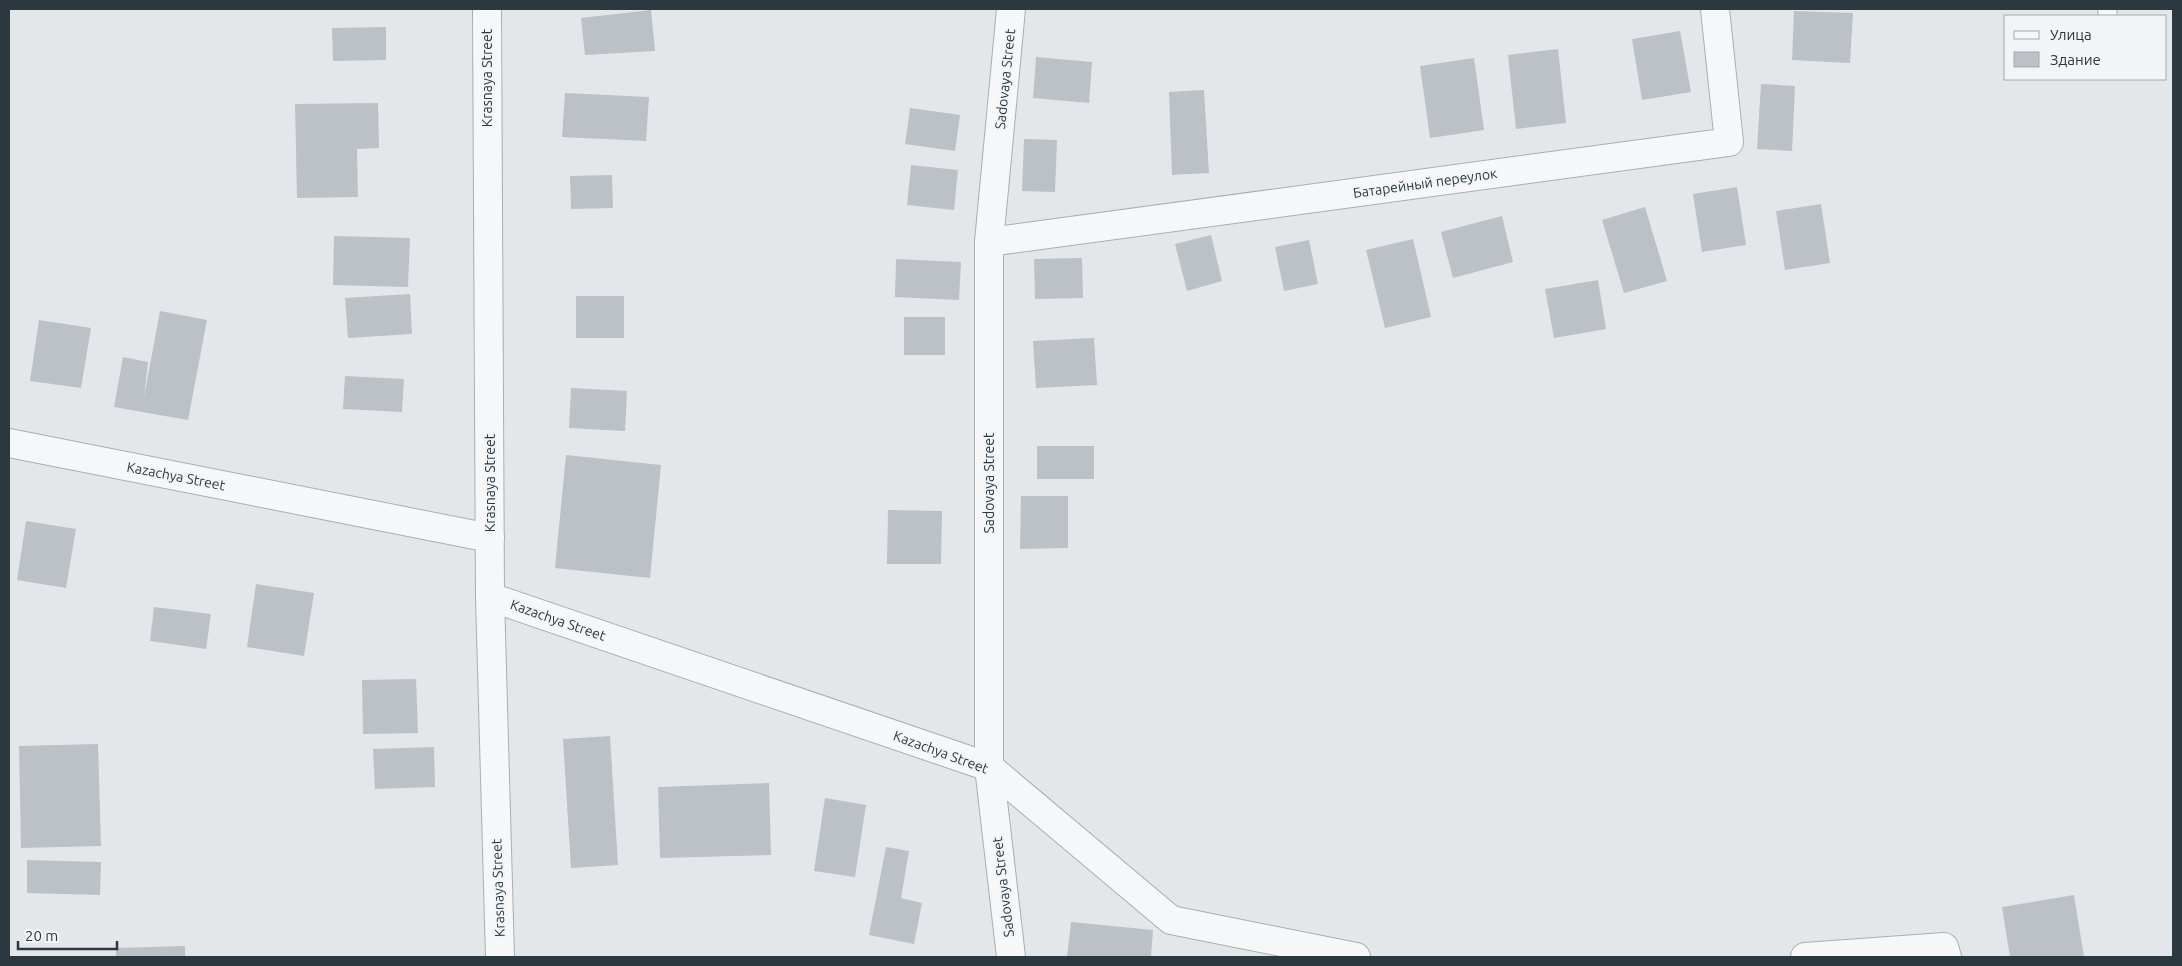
<svg xmlns="http://www.w3.org/2000/svg" width="2182" height="966" viewBox="0 0 2182 966" font-family="Ubuntu,sans-serif">
  <rect width="100%" height="100%" fill="#e3e7ea"/>
  <g fill="#bbc1c6">
    <path d="M651,10L655,51L585,55L581,18Z"/>
    <path d="M1794,11L1853,13L1850,63L1792,60Z"/>
    <path d="M386,27V60L333,61L332,28Z"/>
    <path d="M1680,31L1691,92L1642,100L1632,39Z"/>
    <path d="M1558,49L1566,123L1516,129L1508,55Z"/>
    <path d="M1036,57L1092,62L1089,103L1033,98Z"/>
    <path d="M1474,58L1484,130L1430,138L1420,66Z"/>
    <path d="M1761,84L1795,86L1792,151L1757,149Z"/>
    <path d="M1204,90L1209,173L1172,175L1169,92Z"/>
    <path d="M565,93L649,97L646,141L562,137Z"/>
    <path d="M378,103L379,148L357,149L358,197L297,198L295,104Z"/>
    <path d="M910,108L960,115L955,151L905,144Z"/>
    <path d="M1024,139L1057,140L1055,192L1022,191Z"/>
    <path d="M911,165L958,170L954,210L907,205Z"/>
    <path d="M612,175L613,208L571,209L570,176Z"/>
    <path d="M1737,187L1746,245L1702,252L1693,194Z"/>
    <path d="M1821,204L1830,263L1785,270L1776,211Z"/>
    <path d="M1645,207L1667,281L1624,293L1602,220Z"/>
    <path d="M1502,216L1513,262L1453,278L1441,232Z"/>
    <path d="M1211,235L1222,281L1187,291L1175,244Z"/>
    <path d="M334,236L410,238L408,287L333,285Z"/>
    <path d="M1413,239L1431,317L1385,328L1366,250Z"/>
    <path d="M1309,240L1318,284L1284,291L1275,247Z"/>
    <path d="M1082,258L1083,298L1035,299L1034,259Z"/>
    <path d="M896,259L961,262L959,300L895,297Z"/>
    <path d="M1598,280L1606,329L1554,338L1545,289Z"/>
    <path d="M410,294L412,334L348,338L345,298Z"/>
    <rect x="576" y="296" width="48" height="42"/>
    <path d="M160,311L207,320L188,420L114,407L123,357L148,362L144,397Z"/>
    <rect x="904" y="317" width="41" height="38"/>
    <path d="M39,320L91,328L81,388L30,381Z"/>
    <path d="M1094,338L1097,385L1036,388L1033,341Z"/>
    <path d="M345,376L404,379L402,412L343,409Z"/>
    <path d="M571,388L627,391L625,431L569,428Z"/>
    <rect x="1037" y="446" width="57" height="33"/>
    <path d="M566,455L661,465L650,578L555,568Z"/>
    <path d="M1021,496H1068V548L1020,549Z"/>
    <path d="M888,510L942,511L941,564H887Z"/>
    <path d="M26,521L76,529L66,588L17,580Z"/>
    <path d="M256,584L314,593L304,656L247,647Z"/>
    <path d="M154,607L211,614L206,649L150,641Z"/>
    <path d="M416,679L418,733L363,734L362,680Z"/>
    <path d="M610,736L618,865L571,868L563,739Z"/>
    <path d="M98,744L101,846L21,848L19,746Z"/>
    <path d="M434,747L435,787L375,789L373,749Z"/>
    <path d="M769,783L771,855L660,858L658,787Z"/>
    <path d="M825,798L866,805L855,877L814,871Z"/>
    <path d="M886,847L909,851L901,898L922,903L914,944L869,935Z"/>
    <path d="M27,860L101,862L100,895L27,893Z"/>
    <path d="M2074,895L2084,957H2010L2002,907Z"/>
    <path d="M1071,922L1153,930L1151,957H1067Z"/>
    <path d="M185,946V957H116V948Z"/>
  </g>
  <g fill="none" stroke-linecap="round" stroke-linejoin="round">
    <defs>
      <path id="service" d="M2107,9L2108,16"/>
      <g id="minor">
        <path d="M989,242L1729,142L1715,9"/>
        <path d="M9,443L490,538"/>
        <path d="M490,597L989,767L1171,920L1356,957"/>
        <path d="M1011,957L989,767V242L1011,9"/>
        <path d="M1805,957L1944,947L1947,957"/>
      </g>
      <path id="tertiary" d="M487,9L490,597L500,957"/>
    </defs>
    <use href="#service" stroke="#a8afb4" stroke-width="20"/>
    <use href="#minor" stroke="#a8afb4" stroke-width="30"/>
    <use href="#tertiary" stroke="#a8afb4" stroke-width="30"/>
    <use href="#service" stroke="#f5f7f8" stroke-width="18"/>
    <use href="#minor" stroke="#f5f7f8" stroke-width="28"/>
    <use href="#tertiary" stroke="#f5f7f8" stroke-width="28"/>
  </g>
  <g text-anchor="middle" stroke-width="4" stroke-linejoin="round" paint-order="stroke">
    <g font-size="14" fill="#2c3840" stroke="#f2f5f7">
      <text transform="translate(487 78) rotate(-90)" y="5">Krasnaya Street</text>
      <text transform="translate(1005 79) rotate(-84)" y="5">Sadovaya Street</text>
      <text transform="translate(1425 183) rotate(-8)" y="5">Батарейный переулок</text>
      <text transform="translate(176 476) rotate(11)" y="5">Kazachya Street</text>
      <text transform="translate(490 483) rotate(-90)" y="5">Krasnaya Street</text>
      <text transform="translate(989 483) rotate(-90)" y="5">Sadovaya Street</text>
      <text transform="translate(558 620) rotate(19)" y="5">Kazachya Street</text>
      <text transform="translate(941 752) rotate(20)" y="5">Kazachya Street</text>
      <text transform="translate(1003 887) rotate(-97)" y="5">Sadovaya Street</text>
      <text transform="translate(498 888) rotate(-92)" y="5">Krasnaya Street</text>
    </g>
  </g>
  <rect width="2182" height="966" fill="none" stroke="#2c3840" stroke-width="20"/>
  <rect x="2004" y="15" width="162" height="65" fill="#f2f5f7" stroke="#a3a9ae"/>
  <rect x="2014" y="31" width="25" height="8" fill="#f5f7f8" stroke="#a3a9ae"/>
  <text x="2050" y="40" font-size="15" fill="#2c3840">Улица</text>
  <rect x="2014" y="52" width="25" height="15" fill="#bbc1c6" stroke="#a3a9ae"/>
  <text x="2050" y="65" font-size="15" fill="#2c3840">Здание</text>
  <path d="M18 941v8h99v-8" fill="none" stroke="#2c3840" stroke-width="2.5"/>
  <text x="25" y="941" font-size="15" fill="#2c3840" stroke="#f2f5f7" stroke-width="4" paint-order="stroke">20 m</text>
</svg>
